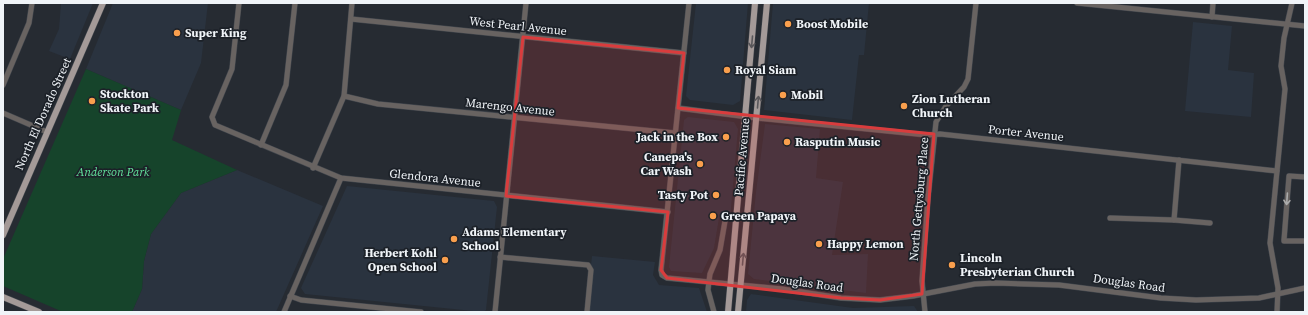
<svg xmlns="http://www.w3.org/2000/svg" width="1308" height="315" viewBox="0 0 1308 315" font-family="'Source Serif 4',serif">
  <rect width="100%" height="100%" fill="#262b32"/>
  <g fill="#2a333f">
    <path d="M61,3H93L70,59L49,51L59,29Z"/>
    <path d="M113,3H208L201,63L181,110L86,69Z"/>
    <path d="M696,3H748L740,101L733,105L690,100L686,96Z"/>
    <path d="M773,3H869L864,55H859L852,120L764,110Z"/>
    <path d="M1193,22L1232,26L1228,70L1254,73L1251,117L1185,111Z"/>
    <path d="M688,117L734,122L738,129L730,219L719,218L714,248L702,273L671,271L669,267L684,120Z"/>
    <path d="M765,124L820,129L816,178L843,182L832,255L868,254L866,293L754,279L748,274L756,192Z"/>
    <path d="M237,170L323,206L276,312H132L142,289L144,261L151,234L181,193Z"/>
    <path d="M347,186L494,201L497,207L486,310L483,312L305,294L301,288Z"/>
    <path d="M592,256L655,262L653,275L659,285L699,288L707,312H586Z"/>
    <path d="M751,294L853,308L914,306L918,312H746L747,300Z"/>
  </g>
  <path fill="#16442b" d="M86,69L181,110L172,140L237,170L181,193L151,234L144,261L142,289L132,312H63L3,286V259Z"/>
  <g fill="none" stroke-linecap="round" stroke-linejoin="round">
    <defs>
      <g id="minor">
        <path d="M239,3L232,69L212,117L215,125L341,178L668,212"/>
        <path d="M689,3L661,270L662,275L667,278L782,289L841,298L880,300L913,296L975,284L996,283L1059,285L1161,298L1196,300L1259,298L1305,288"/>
        <path d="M1077,3L1305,26"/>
        <path d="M1212,17L1213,3"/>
        <path d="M351,19L684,53"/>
        <path d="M3,85L29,23L32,3"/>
        <path d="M344,96L378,104L675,133"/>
        <path d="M678,108L756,118L927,135L940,134L1277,171"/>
        <path d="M3,113L47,132"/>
        <path d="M261,145L286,85L295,3"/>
        <path d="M313,168L344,96L352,3"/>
        <path d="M1305,177L1289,176L1284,240V241H1305"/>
        <path d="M1110,218L1174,220L1179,160"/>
        <path d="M1174,220L1210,223"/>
        <path d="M500,257L588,265L591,270L587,312"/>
        <path d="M290,296L301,300L421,312"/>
        <path d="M284,312L341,178"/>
        <path d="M495,312L526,3"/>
        <path d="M714,312L708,290L709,281L710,274L720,250L725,221"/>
        <path d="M925,312L922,281L928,198L936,122L946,106L964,87L968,79L976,3"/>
        <path d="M1277,312L1278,288L1270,243L1285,89L1281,66L1284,38L1292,3"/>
      </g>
      <g id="major">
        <path d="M3,235L103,3"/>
        <path d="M3,297L39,312"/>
        <path d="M728,312L755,3"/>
        <path d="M738,312L767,3"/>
      </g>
    </defs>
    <use href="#minor" stroke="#42474e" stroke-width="6"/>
    <use href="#major" stroke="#42474e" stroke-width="7"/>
    <use href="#minor" stroke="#686361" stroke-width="5"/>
    <use href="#major" stroke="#a49a98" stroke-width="6"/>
  </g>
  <defs><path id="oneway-shaft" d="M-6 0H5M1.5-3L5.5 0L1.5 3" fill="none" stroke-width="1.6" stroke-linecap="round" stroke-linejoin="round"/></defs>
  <g stroke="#59575a">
    <use href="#oneway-shaft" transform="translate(752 42) rotate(95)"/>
    <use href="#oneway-shaft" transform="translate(758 102) rotate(-85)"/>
    <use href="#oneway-shaft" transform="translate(743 259) rotate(-85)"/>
  </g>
  <use stroke="#acacac" href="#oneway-shaft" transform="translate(1287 199) rotate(94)"/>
  <path fill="#d93c3d" fill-opacity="0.2" stroke="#d93c3d" stroke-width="3" stroke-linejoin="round" d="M523,37L684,53L678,108L934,134L922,294L880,300L841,298L667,278L661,270L668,212L506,196Z"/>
  <g fill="#f99f4d" stroke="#1c2128" stroke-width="1.5">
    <circle cx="788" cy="24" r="4"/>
    <circle cx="177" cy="33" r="4"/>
    <circle cx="727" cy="70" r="4"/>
    <circle cx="783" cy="95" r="4"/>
    <circle cx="92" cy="101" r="4"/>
    <circle cx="904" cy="106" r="4"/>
    <circle cx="726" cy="137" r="4"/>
    <circle cx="787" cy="142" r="4"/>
    <circle cx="700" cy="164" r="4"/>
    <circle cx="716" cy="195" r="4"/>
    <circle cx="713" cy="216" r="4"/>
    <circle cx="454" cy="239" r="4"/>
    <circle cx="819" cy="244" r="4"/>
    <circle cx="445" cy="260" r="4"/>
    <circle cx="952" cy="265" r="4"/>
  </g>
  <g text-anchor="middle" stroke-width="3.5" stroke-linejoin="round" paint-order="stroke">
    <g font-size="12" font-weight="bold" fill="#f0f4f8" stroke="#1c2128" text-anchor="start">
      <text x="796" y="28">Boost Mobile</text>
      <text x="185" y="37">Super King</text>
      <text x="735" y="74">Royal Siam</text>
      <text x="100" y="98">Stockton<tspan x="100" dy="14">Skate Park</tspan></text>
      <text x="791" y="99">Mobil</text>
      <text x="912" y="103">Zion Lutheran<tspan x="912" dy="14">Church</tspan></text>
      <text x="718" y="141" text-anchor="end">Jack in the Box</text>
      <text x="795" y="146">Rasputin Music</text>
      <text x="692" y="161" text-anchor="end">Canepa's<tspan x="692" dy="14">Car Wash</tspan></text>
      <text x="708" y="199" text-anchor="end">Tasty Pot</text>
      <text x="721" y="220">Green Papaya</text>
      <text x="462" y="236">Adams Elementary<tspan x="462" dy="14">School</tspan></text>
      <text x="827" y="248">Happy Lemon</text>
      <text x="437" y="257" text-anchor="end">Herbert Kohl<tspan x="437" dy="14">Open School</tspan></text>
      <text x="960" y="262">Lincoln<tspan x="960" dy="14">Presbyterian Church</tspan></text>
    </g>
    <g font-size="12" fill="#f0f4f8" stroke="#1c2128">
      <text transform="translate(518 26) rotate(6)" y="4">West Pearl Avenue</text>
      <text transform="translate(510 107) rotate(6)" y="4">Marengo Avenue</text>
      <text transform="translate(43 114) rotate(-66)" y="4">North El Dorado Street</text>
      <text transform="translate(1026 133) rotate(6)" y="4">Porter Avenue</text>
      <text transform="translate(742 157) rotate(-85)" y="4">Pacific Avenue</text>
      <text transform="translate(435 178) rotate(6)" y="4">Glendora Avenue</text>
      <text transform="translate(919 199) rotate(-85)" y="4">North Gettysburg Place</text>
      <text transform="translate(807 283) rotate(8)" y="4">Douglas Road</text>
      <text transform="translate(1129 283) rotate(8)" y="4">Douglas Road</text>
    </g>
    <g font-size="12" font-style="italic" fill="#62e39c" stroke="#1c2128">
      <text x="113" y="176">Anderson Park</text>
    </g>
  </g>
  <rect width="1308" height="315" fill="none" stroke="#f0f4f8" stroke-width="8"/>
</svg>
